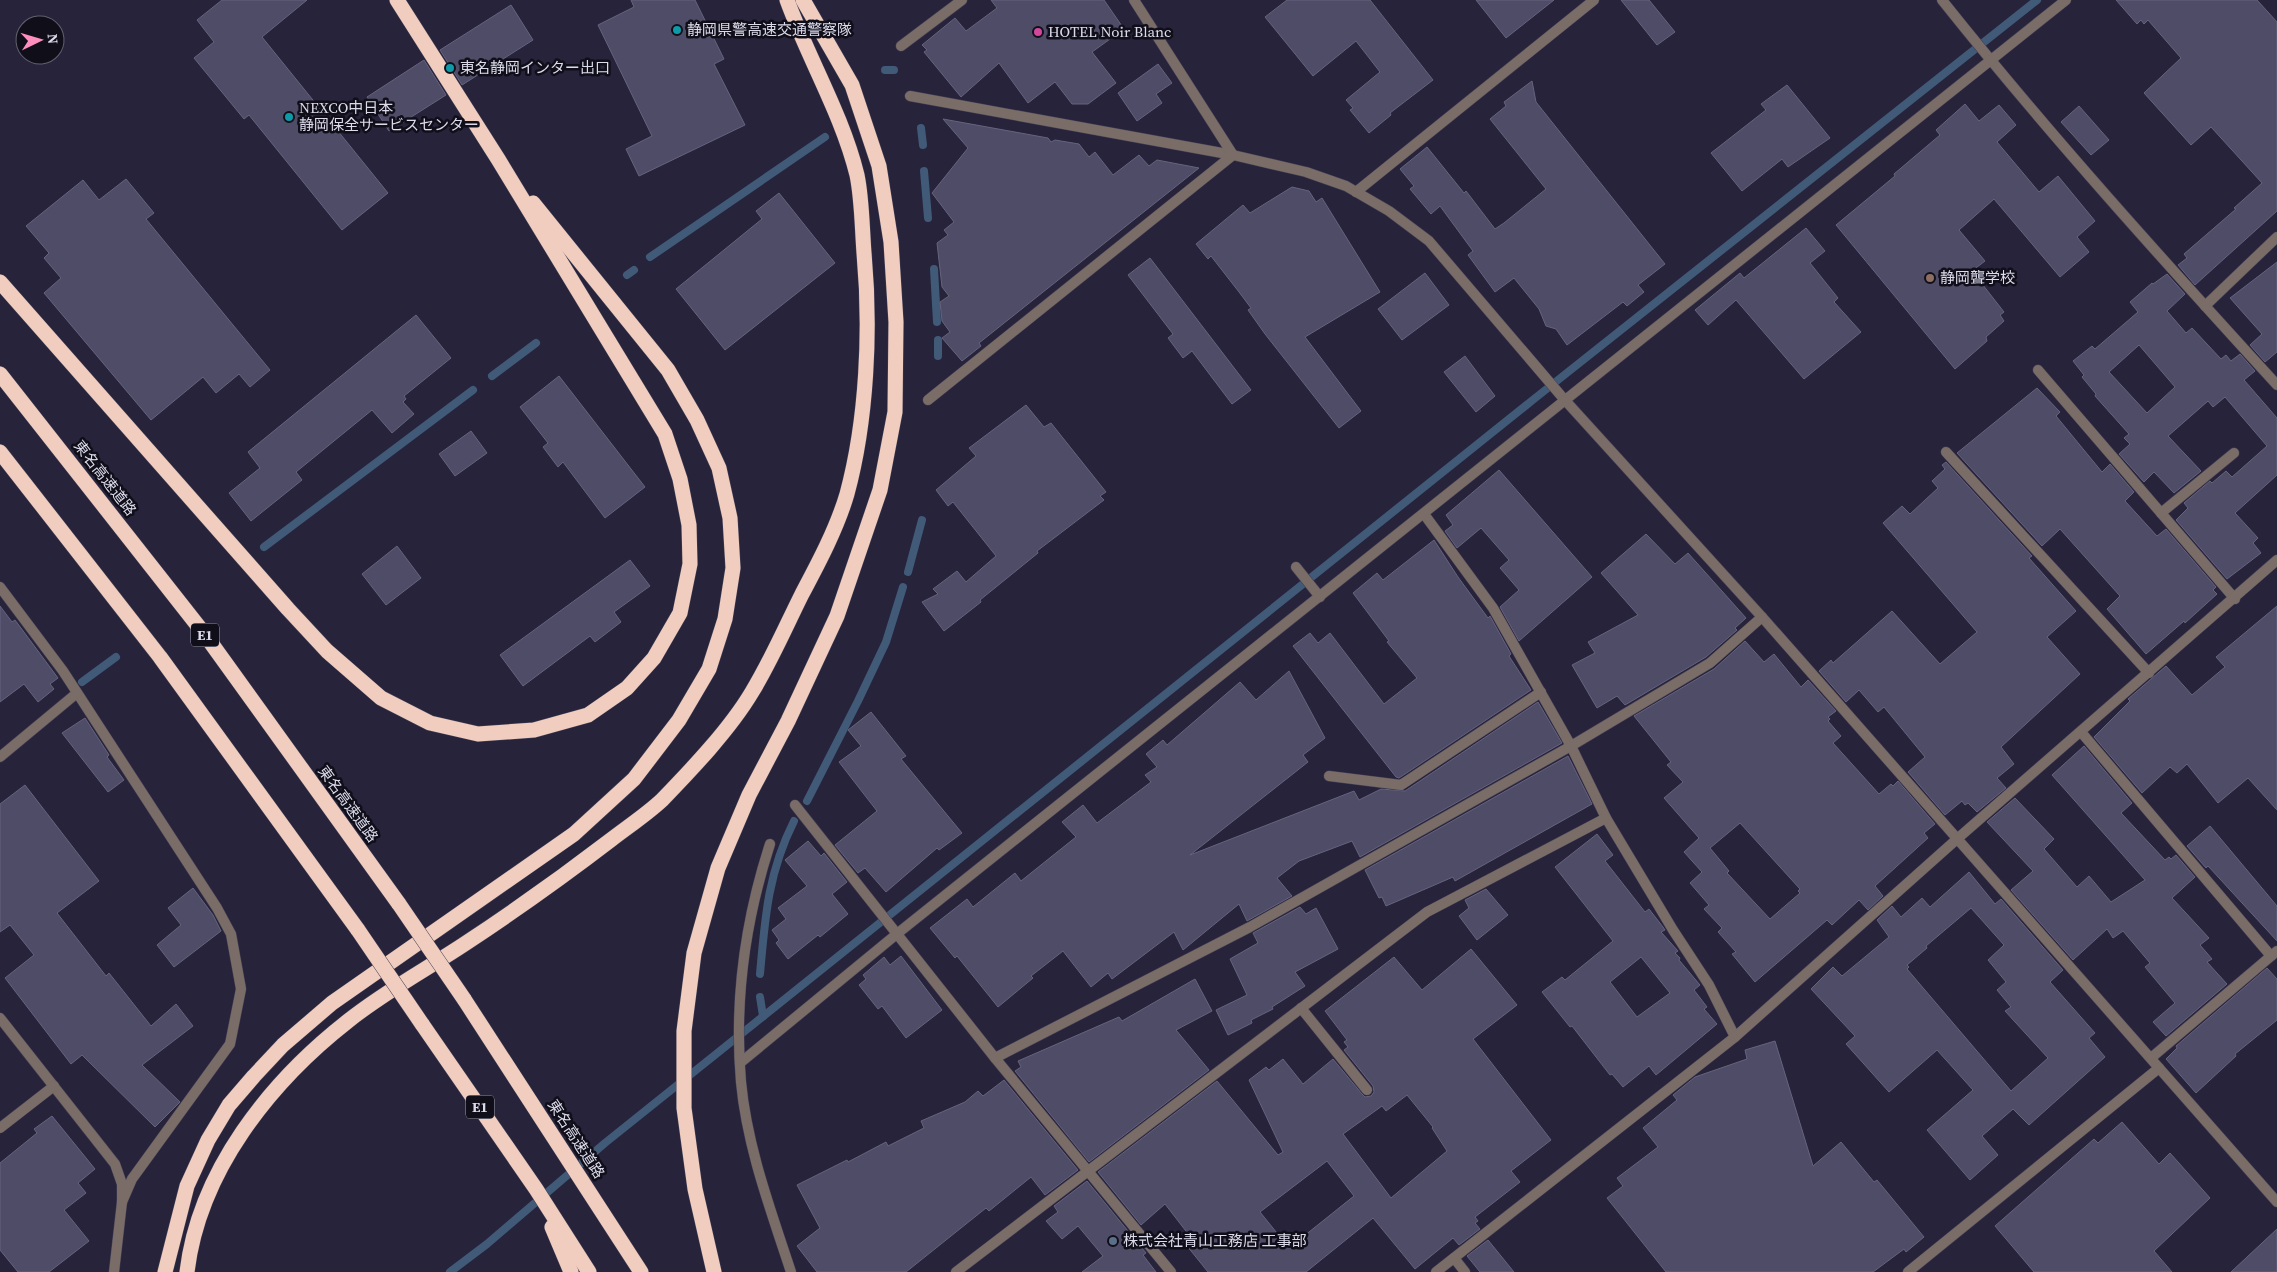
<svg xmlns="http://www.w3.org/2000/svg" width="2277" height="1272" viewBox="0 0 2277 1272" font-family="'Source Serif 4','Noto Sans JP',serif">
  <rect width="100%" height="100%" fill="#26233b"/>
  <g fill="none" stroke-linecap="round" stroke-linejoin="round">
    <g stroke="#405a77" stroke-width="8">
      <path d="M885,70H894"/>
      <path d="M921,128L923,145"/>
      <path d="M924,171L928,218"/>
      <path d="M650,257L825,137"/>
      <path d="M934,269L937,322"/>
      <path d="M627,275L634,270"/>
      <path d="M938,356V340"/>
      <path d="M492,376L536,343"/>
      <path d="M264,547L473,390"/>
      <path d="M908,572L922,520"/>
      <path d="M82,682L116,657"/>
      <path d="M807,801L858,701L886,642L903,587"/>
      <path d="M760,974C765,917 768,873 794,821"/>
      <path d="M760,997L763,1016"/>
      <path d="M450,1272L487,1244L605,1143L1534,399L2037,0"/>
    </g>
  </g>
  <g fill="#4f4c67" stroke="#66637f" fill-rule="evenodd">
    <path d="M222,0H307L262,37L388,193L342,230L249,115L244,119L194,58L214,42L197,20Z"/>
    <path d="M631,0H695L724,59L714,64L745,125L639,176L626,149L652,136L598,25L634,7Z"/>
    <path d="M991,0H1104L1124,29L1092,52L1116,83L1088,104H1072L1055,82L1028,103L999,63L961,97L924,52L927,50L922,45L955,18L966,31L997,8Z"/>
    <path d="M1287,0H1370L1433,80L1390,113L1391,115L1369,133L1350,110L1353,108L1346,100L1380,72L1356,41L1313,76L1265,17Z"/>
    <path d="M1476,0H1554L1506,38Z"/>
    <path d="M1621,0H1649L1675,32L1657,45Z"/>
    <path d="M2116,0H2257L2277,22V211L2195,285L2178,265L2187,258L2184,254L2236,209L2234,208L2262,183L2211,127L2191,145L2144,93L2181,58L2148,20L2144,24L2141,20L2137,24Z"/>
    <path d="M511,5L533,40L462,85L440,50Z"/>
    <path d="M424,60L446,95L389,131L367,97Z"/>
    <path d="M1158,64L1172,83L1156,94L1162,103L1137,121L1118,93Z"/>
    <path d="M1532,81L1536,102L1665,264L1638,285L1644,292L1627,306L1623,302L1567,345L1556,329L1546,326L1539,309L1514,278L1495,292L1468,255L1473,251L1440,206L1431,214L1410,189L1414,186L1400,169L1427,147L1464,193L1466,191L1495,229L1504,223L1546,189L1490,119L1506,106L1504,102Z"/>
    <path d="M1787,85L1830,138L1788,167L1782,159L1742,191L1711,153L1766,110L1761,104Z"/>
    <path d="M1965,104L1979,121L1999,105L2016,125L1997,142L2039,192L2058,176L2095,221L2077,237L2089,252L2060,277L1994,199L1959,230L1985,261L1972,271L2004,312L2000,315L2004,321L1986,337L1987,341L1955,369L1836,225L1895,176L1894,174L1940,135L1936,130Z"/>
    <path d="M2079,106L2109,140L2091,155L2061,122Z"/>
    <path d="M943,119L1048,138L1051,142L1055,140L1079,144L1089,157L1095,152L1113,175L1139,155L1149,166L1157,160L1199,168L979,343L981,346L962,361L942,338L950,332L942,321L940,302L949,296L942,287L937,243L948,235L944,230L954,222L932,193L968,148Z"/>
    <path d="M126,179L154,213L146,219L270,370L250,387L239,374L216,393L203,377L151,420L44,293L61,278L44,258L49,253L26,226L83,180L99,200Z"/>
    <path d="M1292,187L1309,191L1316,202L1322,198L1380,292L1305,337L1361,411L1339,428L1265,334L1248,310L1251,308L1239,292L1211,256L1208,259L1196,244L1243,205L1250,213Z"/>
    <path d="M779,193L835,263L725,350L676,289L762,219L756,211Z"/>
    <path d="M1806,228L1825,251L1810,263L1838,298L1834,302L1861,332L1804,379L1736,300L1708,325L1695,310L1740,273L1744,278Z"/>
    <path d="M1150,258L1251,390L1232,404L1192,351L1183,358L1168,338L1173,334L1128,275Z"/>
    <path d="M2277,262V352L2265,362L2250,345L2262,334L2230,298Z"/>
    <path d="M1425,273L1449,305L1402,340L1378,309Z"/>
    <path d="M2167,274L2185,294L2167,311L2186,333L2192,328L2221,359L2226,355L2231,361L2240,354L2255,371L2244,380L2277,418V475L2235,513L2258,538L2253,543L2261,553L2227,579L2176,520L2188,508L2184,503L2210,481L2212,483L2226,471L2232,477L2267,446L2225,397L2213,407L2208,401L2168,436L2201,471L2174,493L2154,472L2144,482L2119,454L2130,444L2124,438L2129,434L2095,396L2096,394L2082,377L2084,375L2073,361L2092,346L2095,349L2138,312L2130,302L2152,283L2153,284ZM2139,345L2175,387L2147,413L2109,372Z"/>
    <path d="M416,315L451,358L404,396L406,399L403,402L414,414L392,433L372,410L296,472L302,480L251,521L229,493L260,468L248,452Z"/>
    <path d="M1465,356L1495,396L1476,412L1444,372Z"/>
    <path d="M559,376L645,487L605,518L563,462L558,467L543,447L548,443L520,407Z"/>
    <path d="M2037,388L2060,412L2056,416L2102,472L2110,464L2134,492L2125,501L2157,536L2166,529L2216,587L2213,590L2217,594L2185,623L2184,621L2146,654L2107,609L2120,596L2060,529L2042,546L1957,453Z"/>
    <path d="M1026,405L1044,427L1051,423L1106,492L1100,496L1104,500L1037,551L1038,553L980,600L981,602L944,631L922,602L938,594L933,589L957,571L966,582L996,556L953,502L948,506L936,490L976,456L969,448Z"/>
    <path d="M471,431L487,453L455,476L439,454Z"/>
    <path d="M1946,462L2032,556L2029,558L2076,611L2047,637L2080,674L2001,747L2014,764L1997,778L2006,788L1977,812L1968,803L1965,805L1962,801L1945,815L1908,772L1925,757L1884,707L1878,712L1859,690L1846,702L1819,671L1831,660L1833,663L1892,611L1940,664L1977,632L1883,523L1902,506L1910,514L1938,488L1932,481L1945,469L1942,465Z"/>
    <path d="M1499,470L1592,577L1519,641L1500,607L1519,590L1500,568L1509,560L1481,528L1457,548L1445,531L1453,525L1446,515Z"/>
    <path d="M1646,534L1675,564L1688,553L1746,618L1735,628L1737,630L1706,657L1625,705L1617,696L1597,708L1572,665L1595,653L1588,642L1638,615L1601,573Z"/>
    <path d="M1434,540L1458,577L1488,618L1490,616L1511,654L1509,656L1531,690L1399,778L1396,777L1293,646L1310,633L1318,643L1330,633L1384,704L1417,678L1387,642L1389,641L1353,593L1377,573L1383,580Z"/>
    <path d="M397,546L421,578L386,605L362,574Z"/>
    <path d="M630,560L650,586L614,612L621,622L595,642L590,636L523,686L500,655Z"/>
    <path d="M0,606L12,622L15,620L58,678L50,684L54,689L38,702L24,684L0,702Z"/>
    <path d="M2277,606V810L2248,778L2218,803L2187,764L2177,773L2170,767L2142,793L2094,737L2130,701L2128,699L2166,666L2192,695L2225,667L2216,657Z"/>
    <path d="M1745,641L1764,662L1774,654L1801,687L1808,680L1836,711L1828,717L1830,719L1828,721L1841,736L1833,743L1879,794L1891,784L1893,786L1898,781L1935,824L1924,833L1928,838L1875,886L1883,896L1868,910L1859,900L1832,925L1827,920L1755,982L1732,954L1736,952L1718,932L1722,928L1704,909L1709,905L1690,883L1702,872L1684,852L1699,838L1664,798L1683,782L1667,765L1671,762L1634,716L1714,669ZM1740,823L1800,889L1798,891L1800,893L1770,919L1727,873L1729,871L1710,848Z"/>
    <path d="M1289,671L1325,738L1303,755L1308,762L1190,855L1354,791L1359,800L1381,789L1405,791L1538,702L1562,743L1360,857L1352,841L1299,861L1277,878L1292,896L1247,921L1239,904L1183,950L1174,932L1112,979L1108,973L1091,987L1063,951L1031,976L1033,978L998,1007L957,956L955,958L930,928L967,899L973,907L1015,873L1021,881L1076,837L1062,822L1083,805L1097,823L1151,782L1145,775L1157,767L1146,754L1163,740L1167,745L1240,682L1256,700Z"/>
    <path d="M871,712L906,756L901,759L962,833L939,850L937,848L886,892L865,868L858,873L835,845L877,811L839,762L861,746L848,730Z"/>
    <path d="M85,718L109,755L107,757L124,780L108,792L62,733Z"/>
    <path d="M2084,746L2132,803L2121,813L2165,860L2169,857L2171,859L2176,855L2195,877L2172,898L2209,938L2200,945L2212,959L2207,962L2227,984L2166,1036L2153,1022L2175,1003L2145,967L2150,963L2123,931L2113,938L2107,929L2073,960L2011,890L2033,871L1987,822L2015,798L2054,839L2044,849L2077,887L2089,876L2111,902L2145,880L2052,775Z"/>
    <path d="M1568,756L1592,804L1455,881L1453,877L1386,906L1382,897L1379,898L1365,870Z"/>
    <path d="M25,785L99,881L57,913L106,976L109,973L151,1026L176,1004L193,1026L142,1065L180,1102L155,1127L82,1055L71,1064L5,978L34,955L10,925L0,932V804Z"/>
    <path d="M2210,826L2277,906V941L2208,866L2206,868L2187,846Z"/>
    <path d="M1597,834L1613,855L1605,861L1645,912L1649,909L1663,927L1665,930L1661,932L1678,951L1675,953L1680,958L1679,960L1700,985L1694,990L1707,1007L1704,1009L1717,1024L1656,1075L1649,1066L1623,1087L1612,1074L1610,1075L1572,1026L1570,1027L1542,992L1562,977L1565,980L1613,941L1555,867ZM1641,957L1670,993L1637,1017L1610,982Z"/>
    <path d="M808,841L821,856L824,853L847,882L832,894L848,914L820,937L818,935L788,959L776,943L779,940L772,930L786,919L778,908L807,886L785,860Z"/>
    <path d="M1969,872L1995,904L2001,899L2063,970L2050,982L2095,1033L2089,1038L2105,1057L2029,1125L2013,1109L1982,1136L1998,1155L1970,1180L1927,1130L1973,1090L1937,1050L1889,1092L1846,1044L1855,1036L1811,989L1833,967L1842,976L1889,937L1877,920L1892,906L1901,917L1922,898L1930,907ZM1971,908L2004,945L1988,960L2006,982L1997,990L2011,1007L2005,1011L2048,1058L2011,1091L1907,969L1909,967L1907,965L1927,948L1926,946Z"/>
    <path d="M193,888L213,915L221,931L174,967L157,945L181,925L168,908Z"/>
    <path d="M1486,889L1508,915L1477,940L1459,916L1469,908L1465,900Z"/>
    <path d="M1300,907L1306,914L1316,908L1338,949L1295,972L1305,986L1272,1007L1273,1009L1251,1020L1252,1023L1228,1035L1216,1010L1247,995L1230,959L1258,943L1253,933Z"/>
    <path d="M1471,949L1517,1005L1473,1039L1551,1140L1511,1171L1520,1182L1475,1217L1478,1221L1475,1223L1480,1229L1459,1245L1453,1238L1415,1269L1373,1218L1306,1272H1208L1183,1241L1189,1235L1165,1204L1141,1225L1098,1172L1217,1081L1278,1155L1283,1152L1249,1080L1266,1067L1269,1070L1283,1059L1303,1084L1333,1059L1362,1094L1365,1097L1371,1096L1374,1092L1373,1086L1344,1050L1348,1047L1344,1042L1347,1040L1325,1011L1394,957L1422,990ZM1407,1095L1433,1127L1432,1128L1447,1151L1391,1198L1343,1134L1382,1106L1386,1111ZM1327,1161L1354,1196L1289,1248L1260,1212Z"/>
    <path d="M901,956L942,1010L906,1038L882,1006L878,1009L859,985L866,979L863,975L884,957L890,965Z"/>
    <path d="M2267,968L2277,979V1020L2235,1054L2236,1056L2196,1093L2166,1059L2177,1048L2176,1046Z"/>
    <path d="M1195,979L1212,1011L1176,1030L1209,1070L1089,1162L1015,1071L1021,1067L1018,1061L1119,1017L1122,1021Z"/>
    <path d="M1775,1041L1813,1166L1841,1142L1874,1182L1877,1180L1924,1237L1906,1252L1904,1249L1873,1272H1666L1607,1198L1623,1186L1617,1178L1658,1147L1643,1128L1677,1100L1673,1095L1695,1077L1747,1059L1745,1050Z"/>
    <path d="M1004,1080L1078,1170L1045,1195L1031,1177L989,1211L986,1208L906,1272H817L797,1246L820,1228L797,1185L847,1160L848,1162L886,1142L888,1146L924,1128L921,1121L965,1102L978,1091L983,1096Z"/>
    <path d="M52,1116L95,1169L78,1183L86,1193L64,1210L89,1241L49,1272H18L0,1250V1163L37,1133L34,1129Z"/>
    <path d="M2122,1122L2159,1164L2170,1153L2210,1198L2154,1251L2172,1272H2034L1995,1226L2094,1139L2098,1143Z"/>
    <path d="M1087,1181L1146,1253L1143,1255L1156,1272H1082L1103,1256L1078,1226L1062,1239L1046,1221L1058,1212L1054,1206Z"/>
    <path d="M2277,1229V1272H2231Z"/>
    <path d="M1488,1240L1514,1272H1480L1467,1256Z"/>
  </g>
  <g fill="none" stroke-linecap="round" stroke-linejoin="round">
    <defs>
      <g id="street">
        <path d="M1942,0C2048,133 2163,260 2277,385"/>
        <path d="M901,46L962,0"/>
        <path d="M910,96L1233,155L1306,172L1346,186L1389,211L1429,241L1563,398L1762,617L2277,1202"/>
        <path d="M1356,192L1594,0"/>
        <path d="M2205,306L2277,237"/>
        <path d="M2038,370L2235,599"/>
        <path d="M928,400L1233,155L1134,0"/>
        <path d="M1946,452L2149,673"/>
        <path d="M2161,513L2234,453"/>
        <path d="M1424,514L1493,608L1571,746L1606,818L1673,930L1709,985L1735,1037"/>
        <path d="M1296,567L1320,597"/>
        <path d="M0,587L63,671L217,908L231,934L241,989L230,1044L132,1179L122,1202"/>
        <path d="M2081,732L2271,956"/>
        <path d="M0,757L77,693"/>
        <path d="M1329,776L1401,785L1541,692"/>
        <path d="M795,805L995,1058L1171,1272"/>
        <path d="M770,844C745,921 734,1001 741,1082C747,1147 771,1211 791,1272"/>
        <path d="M1301,1008L1367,1090"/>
        <path d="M0,1018L115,1164L122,1184V1202L114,1272"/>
        <path d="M995,1058L1250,927L1571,746L1710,663L1762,617"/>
        <path d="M2151,1058L2277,951"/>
        <path d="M740,1063L898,933L2066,0"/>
        <path d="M0,1128L54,1086"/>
        <path d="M1454,1258L1465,1272"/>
        <path d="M956,1272L1427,912L1606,818"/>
        <path d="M1436,1272L1735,1037L1957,839L2277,560"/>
        <path d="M1908,1272L2159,1068"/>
      </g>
      <g id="highway">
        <path d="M0,282L288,609L327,651L381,698L430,723L478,734L534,730L588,715L627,688L654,658L680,613L690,564L689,525L680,479L665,434L498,159L397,0"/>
        <path d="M0,374L206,636L399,904"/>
        <path d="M0,452L160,657L358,930"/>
        <path d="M464,999L641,1272"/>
        <path d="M422,1024L536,1189L589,1272"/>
        <path d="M552,1227L571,1272"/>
        <path d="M165,1272L187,1186L208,1140L229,1105L254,1076L283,1045L332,1003L574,834L634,779L679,720L709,669L725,619L733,568L730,518L719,468L697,420L668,370L533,203"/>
        <path d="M187,1272C199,1171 270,1082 348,1021C384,992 427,969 466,943C516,910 565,875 612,839C629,826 647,814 662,800C692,769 730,729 752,692C771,661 786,626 802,594C819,562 837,528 847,494C867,420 871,329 864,253C862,227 862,199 857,175C842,114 808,58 787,0"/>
        <path d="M714,1272L695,1189L684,1108V1031L694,953L718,868L749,795L788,721L837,616L880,490L895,412L896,322L891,242L879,166L852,85L803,0"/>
      </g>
    </defs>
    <use href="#street" stroke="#434057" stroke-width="11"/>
    <use href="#highway" stroke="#434057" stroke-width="16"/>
    <use href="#street" stroke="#7a6c66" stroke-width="10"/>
    <use href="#highway" stroke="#f0cdbf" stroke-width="15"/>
    <defs>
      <g id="highway-bridge">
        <path d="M399,904L464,999"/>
        <path d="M358,930L422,1024"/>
      </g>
    </defs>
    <use href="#highway-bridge" stroke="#434057" stroke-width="16" stroke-linecap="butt"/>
    <use href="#highway-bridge" stroke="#f0cdbf" stroke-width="15"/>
  </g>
  <g fill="#0f9aa8" stroke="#0f0e19" stroke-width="2">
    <circle cx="677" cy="30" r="5"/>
    <circle cx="450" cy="68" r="5"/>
    <circle cx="289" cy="117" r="5"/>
  </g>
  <circle fill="#d1479c" stroke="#0f0e19" stroke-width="2" cx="1038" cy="32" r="5"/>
  <circle fill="#8d6e63" stroke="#0f0e19" stroke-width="2" cx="1930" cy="278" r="5"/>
  <circle fill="#5c6f8a" stroke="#0f0e19" stroke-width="2" cx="1113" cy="1241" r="5"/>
  <g text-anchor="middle" stroke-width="5" stroke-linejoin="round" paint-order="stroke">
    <g fill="#0f0e19" stroke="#9e9eac" stroke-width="1">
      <rect x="191" y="623.5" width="28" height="23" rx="4"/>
      <rect x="466" y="1095.5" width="28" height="23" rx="4"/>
    </g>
    <g font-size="14" font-weight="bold" fill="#dcdbeb">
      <text x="205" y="640">E1</text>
      <text x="480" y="1112">E1</text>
    </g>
    <g font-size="15" fill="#dcdbeb" stroke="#0f0e19" text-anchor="start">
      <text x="687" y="35">静岡県警高速交通警察隊</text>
      <text x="1048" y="37">HOTEL Noir Blanc</text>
      <text x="460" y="73">東名静岡インター出口</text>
      <text x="299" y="113">NEXCO中日本<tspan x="299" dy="17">静岡保全サービスセンター</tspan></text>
      <text x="1940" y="283">静岡聾学校</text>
      <text x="1123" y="1246">株式会社青山工務店 工事部</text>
    </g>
    <g font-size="15" fill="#dcdbeb" stroke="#0f0e19">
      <text transform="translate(105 478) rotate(52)" y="5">東名高速道路</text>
      <text transform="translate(348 804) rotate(54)" y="5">東名高速道路</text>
      <text transform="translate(576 1139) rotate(57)" y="5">東名高速道路</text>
    </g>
  </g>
  <g transform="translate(40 40) rotate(85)"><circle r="24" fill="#0f0e19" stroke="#61606d"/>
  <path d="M0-4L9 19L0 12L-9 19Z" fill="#fd8ebe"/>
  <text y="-8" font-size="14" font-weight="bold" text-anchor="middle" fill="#dcdbeb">N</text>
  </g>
</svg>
